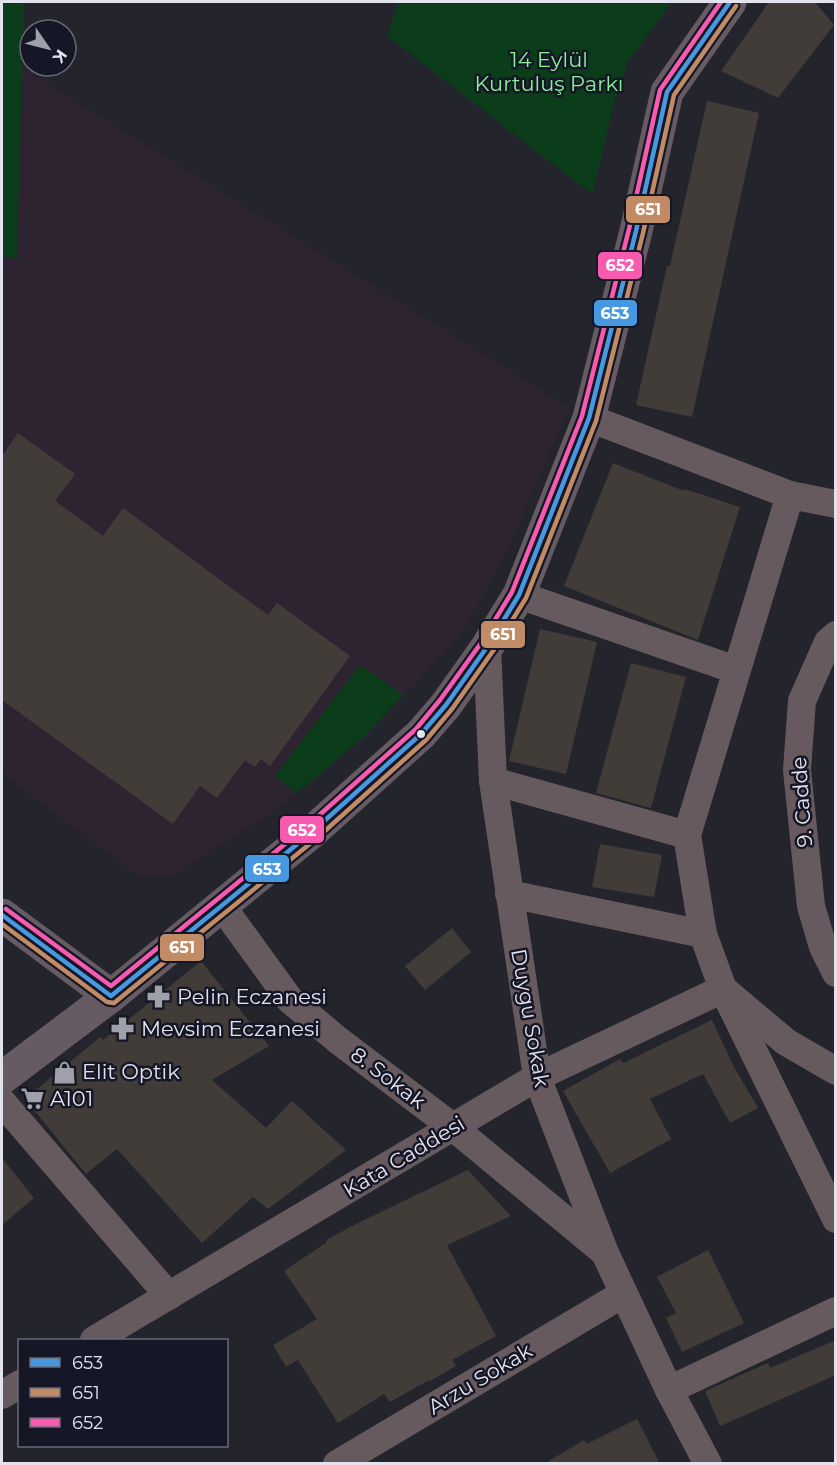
<svg xmlns="http://www.w3.org/2000/svg" width="837" height="1465" viewBox="0 0 837 1465" font-family="Montserrat,sans-serif">
  <rect width="100%" height="100%" fill="#23242c"/>
  <path fill="#2e2431" d="M2,2H24L22,68L569,407L509,547L461,636L364,737L281,806L174,875L152,878L135,873L2,774Z"/>
  <g fill="#0c3d1a">
    <path d="M2,2H24L17,257H2Z"/>
    <path d="M399,2H672L627,63L616,96L592,194L387,36Z"/>
    <path d="M360,665L403,695L364,737L297,793L275,776Z"/>
  </g>
  <g fill="#423c39">
    <path d="M769,2H815L834,25L778,98L721,71Z"/>
    <path d="M707,101L759,113L692,417L636,405L667,266H670Z"/>
    <path d="M18,433L75,474L55,501L103,536L123,508L268,615L277,603L350,656L270,766L261,759L255,767L245,760L217,798L200,786L173,824L2,700V456Z"/>
    <path d="M613,463L684,491L685,489L740,507L698,640L564,586Z"/>
    <path d="M540,629L597,642L566,774L509,761Z"/>
    <path d="M631,663L686,677L651,808L596,793Z"/>
    <path d="M600,844L662,855L654,897L592,887Z"/>
    <path d="M452,928L471,952L425,990L405,966Z"/>
    <path d="M201,961L269,1046L212,1080L266,1128L292,1101L346,1150L268,1209L253,1197L202,1243L117,1149L86,1174L25,1099L100,1037L103,1040Z"/>
    <path d="M712,1020L734,1067L758,1108L730,1123L703,1074L650,1099L671,1139L610,1173L563,1091L620,1059L623,1063Z"/>
    <path d="M2,1158L34,1198L2,1225Z"/>
    <path d="M468,1170L511,1216L447,1245L496,1336L452,1360L456,1366L430,1381L429,1380L390,1402L384,1394L338,1423L298,1360L286,1367L273,1345L317,1319L284,1271L327,1242L326,1240L358,1223Z"/>
    <path d="M708,1250L744,1323L682,1352L666,1318L676,1313L657,1277Z"/>
    <path d="M836,1340V1375L720,1426L705,1391L768,1363L770,1368Z"/>
    <path d="M637,1419L660,1464H544L584,1440L587,1444Z"/>
  </g>
  <g fill="none" stroke-linecap="round" stroke-linejoin="round">
    <g stroke="#665a5e" stroke-width="28">
      <path d="M589,418L790,495L687,835L703,934L723,989L836,1219"/>
      <path d="M790,495L836,504"/>
      <path d="M519,595L736,670"/>
      <path d="M836,635L828,642L802,701L797,770L811,906L823,947L836,973"/>
      <path d="M487,647L493,781L537,1077L605,1253L669,1390L708,1464"/>
      <path d="M493,781L687,835"/>
      <path d="M509,894L703,934"/>
      <path d="M221,905L290,1000L339,1041L454,1128L604,1252"/>
      <path d="M2,1102L169,1296"/>
      <path d="M94,1340L537,1077L723,989L786,1042L836,1071"/>
      <path d="M669,1390L836,1311"/>
      <path d="M2,1395L20,1384"/>
      <path d="M337,1464L623,1294"/>
    </g>
    <g stroke="#665b62" stroke-width="33">
      <path d="M2,915L111,996"/>
      <path d="M2,1078L111,996L312,832L421,734L446,705L487,647L519,595L589,418L636,231L667,92L730,2"/>
    </g>
    <defs>
      <path id="bus-1" d="M2,915L111,996L312,832L421,734L446,705L487,647L519,595L589,418L636,231L667,92L730,2"/>
      <path id="bus-2" d="M2,924L107,1002L114,1003L317,838L426,740L452,709L493,651L526,598L596,421L643,233L674,95L736,6"/>
      <path id="bus-3" d="M6,909L111,986L307,826L416,729L440,700L481,643L512,592L582,416L629,229L660,90L721,2"/>
    </defs>
    <use href="#bus-1" stroke="#161726" stroke-width="9"/>
    <use href="#bus-2" stroke="#161726" stroke-width="9"/>
    <use href="#bus-3" stroke="#161726" stroke-width="9"/>
    <use href="#bus-1" stroke="#4699e1" stroke-width="4.5"/>
    <use href="#bus-2" stroke="#c18c65" stroke-width="4.5"/>
    <use href="#bus-3" stroke="#f75aaf" stroke-width="4.5"/>
  </g>
  <defs>
    <symbol id="pharmacy-bare" viewBox="-9 -9 18 18"><path d="M-2-6h4v4h4v4h-4v4h-4v-4h-4v-4h4Z" fill="#9fa0aa" stroke="#161726" stroke-width="2.5" paint-order="stroke"/></symbol>
    <symbol id="shop-bare" viewBox="-9 -9 18 18"><path d="M-5-2.5h2.3a2.7 3.5 0 0 1 5.4 0H5L5.5 6h-11ZM-1.5-2.5h3a1.5 2.3 0 0 0-3 0Z" fill="#9fa0aa" stroke="#161726" stroke-width="2.5" paint-order="stroke"/></symbol>
    <symbol id="supermarket-bare" viewBox="-9 -9 18 18"><path d="M-6-5.5h2.5l.6 2H6L4.5 2H-2.5L-4.4-4H-6ZM-1.5 3.2a1.3 1.3 0 1 0 .1 0ZM3 3.2a1.3 1.3 0 1 0 .1 0Z" fill="#9fa0aa" stroke="#161726" stroke-width="2.5" paint-order="stroke"/></symbol>
  </defs>
  <g fill-rule="evenodd">
    <use href="#pharmacy-bare" x="142" y="980" width="33" height="33"/>
    <use href="#pharmacy-bare" x="106" y="1012" width="33" height="33"/>
    <use href="#shop-bare" x="48" y="1056" width="33" height="33"/>
    <use href="#supermarket-bare" x="16" y="1082" width="33" height="33"/>
  </g>
  <circle fill="#e2e3ee" stroke="#161726" stroke-width="2" cx="421" cy="734" r="5"/>
  <g text-anchor="middle" stroke-width="5" stroke-linejoin="round" paint-order="stroke">
    <g font-size="21" fill="#88f098" stroke="#161726">
      <text x="549" y="67">14 Eylül<tspan x="549" dy="24">Kurtuluş Parkı</tspan></text>
    </g>
    <g font-size="21" fill="#e2e3ee" stroke="#161726">
      <text transform="translate(802 802) rotate(-94)" y="7">9. Cadde</text>
      <text transform="translate(530 1018) rotate(80)" y="7">Duygu Sokak</text>
      <text transform="translate(388 1078) rotate(37)" y="7">8. Sokak</text>
      <text transform="translate(404 1157) rotate(-31)" y="7">Kata Caddesi</text>
      <text transform="translate(480 1379) rotate(-31)" y="7">Arzu Sokak</text>
    </g>
    <g font-size="21" fill="#e2e3ee" stroke="#161726" text-anchor="start">
      <text x="177" y="1004">Pelin Eczanesi</text>
      <text x="141" y="1036">Mevsim Eczanesi</text>
      <text x="82" y="1079">Elit Optik</text>
      <text x="50" y="1106">A101</text>
    </g>
  </g>
  <g stroke="#161726" stroke-width="2">
    <rect x="625" y="195" width="46" height="29" rx="6" fill="#c18c65"/>
    <rect x="597" y="251" width="46" height="29" rx="6" fill="#f75aaf"/>
    <rect x="593" y="299" width="45" height="28" rx="6" fill="#4699e1"/>
    <rect x="480" y="620" width="46" height="29" rx="6" fill="#c18c65"/>
    <rect x="279" y="815" width="46" height="29" rx="6" fill="#f75aaf"/>
    <rect x="244" y="854" width="46" height="29" rx="6" fill="#4699e1"/>
    <rect x="159" y="933" width="46" height="29" rx="6" fill="#c18c65"/>
  </g>
  <g font-size="16" text-anchor="middle" font-weight="bold" fill="#fff">
    <text x="648" y="215">651</text>
    <text x="620" y="271">652</text>
    <text x="615" y="319">653</text>
    <text x="503" y="640">651</text>
    <text x="302" y="836">652</text>
    <text x="267" y="875">653</text>
    <text x="182" y="953">651</text>
  </g>
  <rect width="837" height="1465" fill="none" stroke="#e2e3ee" stroke-width="6"/>
  <rect x="18" y="1339" width="210" height="108" fill="#161726" stroke="#686976" stroke-width="1.5"/>
  <rect x="30" y="1358" width="30" height="9" fill="#4699e1" stroke="#686976" stroke-width="1.5"/>
  <text x="72" y="1369" font-size="18" fill="#e2e3ee">653</text>
  <rect x="30" y="1388" width="30" height="9" fill="#c18c65" stroke="#686976" stroke-width="1.5"/>
  <text x="72" y="1399" font-size="18" fill="#e2e3ee">651</text>
  <rect x="30" y="1418" width="30" height="9" fill="#f75aaf" stroke="#686976" stroke-width="1.5"/>
  <text x="72" y="1429" font-size="18" fill="#e2e3ee">652</text>
  <g transform="translate(48 48) rotate(125)"><circle r="28" fill="#161726" stroke="#686976" stroke-width="1.5"/>
  <path d="M0-4.5L10 22L0 15L-10 22Z" fill="#9fa0aa"/>
  <text y="-9" font-size="16" font-weight="bold" text-anchor="middle" fill="#e2e3ee">K</text>
  </g>
</svg>
